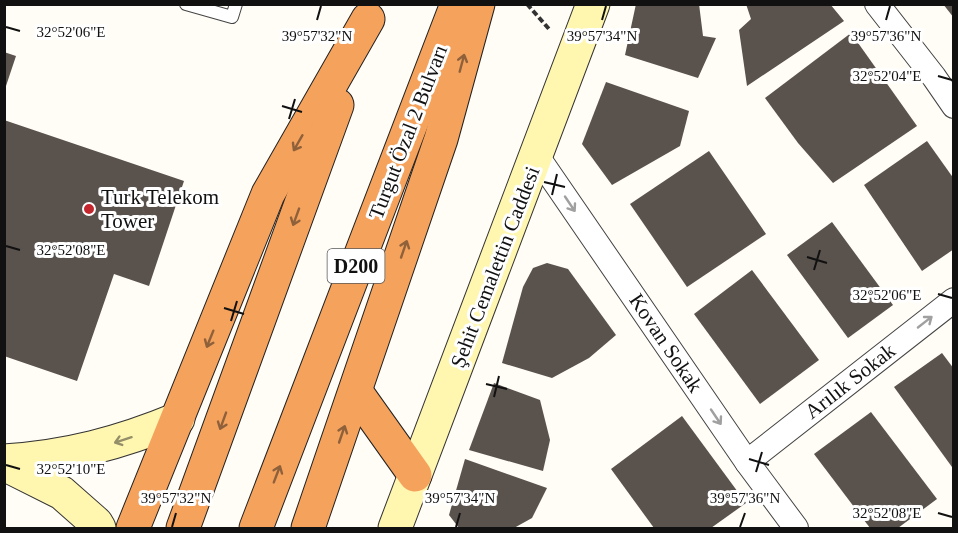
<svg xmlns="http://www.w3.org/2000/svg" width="958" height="533" viewBox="0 0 958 533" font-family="Georgia,serif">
  <rect width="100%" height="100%" fill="#fffdf5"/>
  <g fill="#5a524d">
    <path d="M636,4H699L703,36L716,38L698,78L625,55Z"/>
    <path d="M746,4H830L844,21L747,86L739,30L751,19Z"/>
    <path d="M943,4H954V18Z"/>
    <path d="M851,33L917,126L833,183L798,143L765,98Z"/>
    <path d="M4,52L16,56L5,89H4Z"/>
    <path d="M606,82L689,111L680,146L612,185L582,144Z"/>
    <path d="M4,120L184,181L149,286L114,274L77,381L4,356Z"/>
    <path d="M927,141L954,179V249L922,271L864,185Z"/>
    <path d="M709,151L766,234L687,287L630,204Z"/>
    <path d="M832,222L893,305L848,338L787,255Z"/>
    <path d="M547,263L568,269L616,335L589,358L552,378L502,363L523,287L533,268Z"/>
    <path d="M752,270L819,360L760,404L694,314Z"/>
    <path d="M942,353L954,369V465L952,467L894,387Z"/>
    <path d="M494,383L540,400L550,440L543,471L469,450Z"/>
    <path d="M871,412L937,499L898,528H870L814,454Z"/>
    <path d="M682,416L746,503L711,528H654L611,469Z"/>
    <path d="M465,459L547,488L532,518L514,528H459L449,515Z"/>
  </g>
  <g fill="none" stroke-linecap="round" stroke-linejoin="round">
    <defs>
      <path id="lane" d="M186,4L232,17L236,4"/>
      <g id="street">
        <path d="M877,4L934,77L954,106"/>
        <path d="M537,156L747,462L796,528"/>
        <path d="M747,462L954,300"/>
      </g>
      <g id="secondary">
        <path d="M4,461C67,457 120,443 178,419"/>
        <path d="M4,464L62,493L96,523L99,528"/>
        <path d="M395,528L593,4"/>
      </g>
      <g id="highway">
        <path d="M356,392L415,475"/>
        <path d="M133,528L268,194L368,19"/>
        <path d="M183,528L337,105"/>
        <path d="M256,528L457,4"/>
        <path d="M308,528L441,139L478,4"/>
      </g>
    </defs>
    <use href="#lane" stroke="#444" stroke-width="14"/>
    <use href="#street" stroke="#444" stroke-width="26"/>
    <use href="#secondary" stroke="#333" stroke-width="35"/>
    <use href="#highway" stroke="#222" stroke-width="35"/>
    <path stroke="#333" stroke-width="4" stroke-dasharray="6 3" stroke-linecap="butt" d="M527,4L549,29"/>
    <use href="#lane" stroke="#fff" stroke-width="12"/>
    <use href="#street" stroke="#fff" stroke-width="24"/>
    <use href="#secondary" stroke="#fff6b0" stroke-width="33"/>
    <use href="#highway" stroke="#f5a25d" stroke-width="33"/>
  </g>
  <defs><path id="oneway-shaft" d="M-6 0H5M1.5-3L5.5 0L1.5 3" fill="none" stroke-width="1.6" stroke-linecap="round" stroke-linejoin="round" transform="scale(1.5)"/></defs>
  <g stroke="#8e613b">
    <use href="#oneway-shaft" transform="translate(462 63) rotate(-75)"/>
    <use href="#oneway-shaft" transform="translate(298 143) rotate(120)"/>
    <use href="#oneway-shaft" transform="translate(296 217) rotate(110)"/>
    <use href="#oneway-shaft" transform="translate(404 249) rotate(-71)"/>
    <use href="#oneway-shaft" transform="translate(210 339) rotate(112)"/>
    <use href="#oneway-shaft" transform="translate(223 421) rotate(110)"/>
    <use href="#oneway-shaft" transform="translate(342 434) rotate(-71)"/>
    <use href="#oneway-shaft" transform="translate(277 474) rotate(-69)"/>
  </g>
  <g stroke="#a0a0a0">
    <use href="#oneway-shaft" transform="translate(570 204) rotate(56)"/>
    <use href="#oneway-shaft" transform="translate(925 322) rotate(-38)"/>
    <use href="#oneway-shaft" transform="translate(716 417) rotate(56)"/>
  </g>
  <use stroke="#948f68" href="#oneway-shaft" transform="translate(123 440) rotate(162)"/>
  <path fill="none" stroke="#111" stroke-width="2" d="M317,20L321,6M602,20L606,6M886,20L890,6M6,27L20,31M938,76L952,80M282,106L302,112M289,119L295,99M544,182L565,187M552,195L557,174M6,246L20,250M807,257L827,263M814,270L820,250M938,294L952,298M224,308L244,314M231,321L237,301M486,384L507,389M494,397L499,376M749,459L769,465M6,465L20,469M756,472L762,452M938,513L952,517M172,527L176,513M456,527L460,513M740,527L745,513"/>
  <circle fill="#c4262e" stroke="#fff" stroke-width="2" cx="89" cy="209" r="6"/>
  <g text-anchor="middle" stroke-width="6" stroke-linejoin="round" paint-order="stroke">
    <rect fill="#fff" stroke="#585858" stroke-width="1.5" x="327.5" y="249" width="57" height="34" rx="4.5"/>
    <g font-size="20" font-weight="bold" fill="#111">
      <text x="356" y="273">D200</text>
    </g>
    <g font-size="21" fill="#111" stroke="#fff">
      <text transform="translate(408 132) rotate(-69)" y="7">Turgut Özal 2 Bulvarı</text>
      <text transform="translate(495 267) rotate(-69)" y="7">Şehit Cemalettin Caddesi</text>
      <text transform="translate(666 343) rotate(56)" y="7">Kovan Sokak</text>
      <text transform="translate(850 381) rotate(-38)" y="7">Arılık Sokak</text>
    </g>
    <g font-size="21" fill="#111" stroke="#fff" text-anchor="start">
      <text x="101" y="204">Turk Telekom<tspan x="101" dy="24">Tower</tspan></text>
    </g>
  </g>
  <g font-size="15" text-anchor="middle" fill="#111" stroke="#fff" stroke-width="6" stroke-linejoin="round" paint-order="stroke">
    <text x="71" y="37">32°52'06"E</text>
    <text x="317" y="41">39°57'32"N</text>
    <text x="602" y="41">39°57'34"N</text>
    <text x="886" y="41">39°57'36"N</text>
    <text x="887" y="81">32°52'04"E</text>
    <text x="71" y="255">32°52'08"E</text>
    <text x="887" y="300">32°52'06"E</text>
    <text x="71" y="474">32°52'10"E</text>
    <text x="176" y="503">39°57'32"N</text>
    <text x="460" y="503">39°57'34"N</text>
    <text x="745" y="503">39°57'36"N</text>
    <text x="887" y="518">32°52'08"E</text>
  </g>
  <rect width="958" height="533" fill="none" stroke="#111111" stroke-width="12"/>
</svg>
